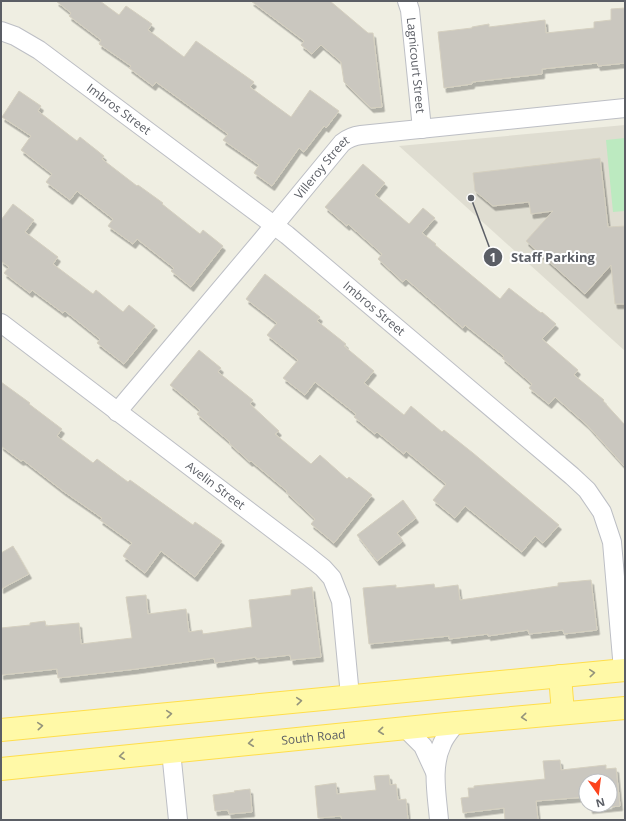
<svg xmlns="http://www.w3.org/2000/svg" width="626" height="821" viewBox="0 0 626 821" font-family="'Open Sans',sans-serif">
  <defs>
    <filter id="shadow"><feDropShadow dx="2.5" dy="4.5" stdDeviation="0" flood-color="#0004"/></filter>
  </defs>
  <rect width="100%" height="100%" fill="#efeee2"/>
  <path fill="#dfddd1" d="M625,125V351L399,146Z"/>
  <path fill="#bceac0" d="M625,138V211L613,212L606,140Z"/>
  <g fill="#cac7bf" stroke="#d5d0c0" filter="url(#shadow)">
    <path d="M56,1H100L119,15L126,6L152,24L148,30L184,57L196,41L254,82L250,87L291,117L310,90L339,111L326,128L324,126L304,152L299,148L272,186L254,173L259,165L223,140L228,134L156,82L153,86L129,68L131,66L99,44L101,40L69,16L71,13Z"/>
    <path d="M251,1H330L368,33H373L382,107L371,108L344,82L341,62L321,45L312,54L301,45L304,41Z"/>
    <path d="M625,8V63L598,66L597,63L542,69V74L472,82V84L444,88L438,32L472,28V27L489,24V27L545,20L546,33L594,28V22L611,20V9Z"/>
    <path d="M19,91L41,106L38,111L77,141L80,137L104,156L102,159L137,186L138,185L163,203L162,204L200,234L203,230L223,246L191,287L171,271L174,268L137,239L133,244L108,226L113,219L77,191L70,200L46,182L52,174L21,150L31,136L2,117Z"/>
    <path d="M600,158L608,227L625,226V304H615L611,265L585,294L526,241L553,211L531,214L529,202L493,206L475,191L473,173Z"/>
    <path d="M363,164L385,183L375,195L409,224L423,208L435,218L422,233L436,244L435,245L500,299L509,288L541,313L542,312L556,324L542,339L578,370L574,375L604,400L603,401L625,425V467L587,425L555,397L549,404L529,388L532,384L502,358L504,356L465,325L463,328L406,279L403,282L378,259L382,254L348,224L347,226L325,207Z"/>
    <path d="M13,204L34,220L25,232L58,257L53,264L93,294L96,290L123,312L129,305L155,326L124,364L97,343L100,339L65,311L63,313L32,290L30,293L4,273L9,267L1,261V220Z"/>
    <path d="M265,274L320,317L317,321L346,344L344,346L374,371L364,383L404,415L411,406L442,432L444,430L473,453L559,525L543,543L535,536L522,552L465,506L455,518L433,500L446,484L406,451L404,454L377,432L375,434L354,417L356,414L315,382L305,395L283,378L298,360L267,335L277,323L246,299Z"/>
    <path d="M199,350L221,368L218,372L253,400L250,404L279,431L275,434L311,464L320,455L347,479L349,477L372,495L334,543L311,524L315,519L286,492L287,491L251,461L250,462L229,443L230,442L197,414L200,410L170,385Z"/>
    <path d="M1,382L30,403L29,404L62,429L57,436L93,463L97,459L128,482L130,480L193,525L195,522L222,541L195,577L161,551L145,573L123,556L132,543L100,520L102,518L63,491L23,460L21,461L1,446Z"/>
    <path d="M403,500L416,518L397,533L403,541L377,561L357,535Z"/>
    <path d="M13,546L29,574L1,589V553Z"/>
    <path d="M591,580L597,630L564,634L563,630L529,634L528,630L488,636V634L449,639V636L369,644L363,588L396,585V588L434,584L435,588L458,585L460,600L558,586V583Z"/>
    <path d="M312,587L321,657L291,660L290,655L256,659V657L215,663L214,658L136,669L58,678L57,669L1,675V628L30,625V623L45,621L46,626L79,623L81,644L132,638L126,597L146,595L148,614L186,609L189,632L202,630L203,634L252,627L249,600L291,595V590Z"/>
    <path d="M560,760L561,770L606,765V769L616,768L620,806L590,809V805H610V781H586V797L536,801L538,820H505L504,808L463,813L461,798L469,797L468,788H474V786L545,779L543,761Z"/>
    <path d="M389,775L390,785L396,784L398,800L406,799L408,820H342L341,816L318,818L315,786L336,783L337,794L376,790L374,776Z"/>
    <path d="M250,789L252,812L229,814L228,810L215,811L213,795L235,792L234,791Z"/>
  </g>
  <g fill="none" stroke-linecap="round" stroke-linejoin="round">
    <defs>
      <g id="minor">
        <path id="s1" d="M407,1L410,10L422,129"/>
        <path id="s2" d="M1,31L15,36L39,50L287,235L572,476L587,490L602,512L612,542L623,670"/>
        <path id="s3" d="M1,323L308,556L323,568L332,578L341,601L350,696"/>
        <path id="s4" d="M117,412L262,240L342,143C348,138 353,136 361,135L625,108"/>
        <path d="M405,728L423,746L435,772"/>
        <path d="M171,751L178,820"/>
        <path d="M439,820C437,795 431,767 442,744C445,736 451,730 456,723"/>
      </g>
      <g id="primary">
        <path d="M560,676L563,713"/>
        <path d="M1,730L625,670"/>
        <path id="s5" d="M1,769L456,723L625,708"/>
      </g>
    </defs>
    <use href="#minor" stroke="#bdbfc5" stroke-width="20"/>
    <use href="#primary" stroke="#ffde4b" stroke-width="24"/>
    <use href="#minor" stroke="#fff" stroke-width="18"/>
    <use href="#primary" stroke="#fff9a7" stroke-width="22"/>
  </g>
  <defs><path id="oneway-chevron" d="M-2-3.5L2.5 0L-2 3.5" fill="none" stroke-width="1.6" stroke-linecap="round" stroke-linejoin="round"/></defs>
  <g stroke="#94947c">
    <use href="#oneway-chevron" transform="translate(592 673) rotate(-5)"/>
    <use href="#oneway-chevron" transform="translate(299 701) rotate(-5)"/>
    <use href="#oneway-chevron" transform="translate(169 714) rotate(-5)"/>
    <use href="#oneway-chevron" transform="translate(524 717) rotate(175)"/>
    <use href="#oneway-chevron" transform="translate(40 726) rotate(-5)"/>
    <use href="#oneway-chevron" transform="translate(381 731) rotate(174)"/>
    <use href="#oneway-chevron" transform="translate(251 743) rotate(174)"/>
    <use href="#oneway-chevron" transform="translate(122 756) rotate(174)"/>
  </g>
  <g text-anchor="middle" stroke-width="4" stroke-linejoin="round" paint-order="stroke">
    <g font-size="12" fill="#5b5e65" stroke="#fff">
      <text dy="4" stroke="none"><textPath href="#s1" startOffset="65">Lagnicourt Street</textPath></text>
      <text dy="4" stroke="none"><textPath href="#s2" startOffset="142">Imbros Street</textPath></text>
      <text dy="4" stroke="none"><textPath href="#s4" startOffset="319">Villeroy Street</textPath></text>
      <text dy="4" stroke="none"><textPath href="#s2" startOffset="466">Imbros Street</textPath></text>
      <text dy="4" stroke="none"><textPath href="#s3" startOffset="269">Avelin Street</textPath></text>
      <text dy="4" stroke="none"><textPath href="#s5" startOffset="314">South Road</textPath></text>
    </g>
  </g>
  <path fill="none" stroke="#5b5e65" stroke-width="1.5" d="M471 198L493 257"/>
  <g fill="#5b5e65" stroke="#fff" stroke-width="1.5">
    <circle cx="471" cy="198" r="4"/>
    <circle cx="493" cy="257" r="10"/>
  </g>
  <g font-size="12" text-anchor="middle" font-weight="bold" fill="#fff">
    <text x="493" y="262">1</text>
  </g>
  <g font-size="13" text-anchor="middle" font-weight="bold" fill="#5b5e65" stroke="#fff" stroke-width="4" stroke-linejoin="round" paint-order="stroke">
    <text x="553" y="262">Staff Parking</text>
  </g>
  <rect width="626" height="821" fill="none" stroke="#5b5e65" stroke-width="4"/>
  <g transform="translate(598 793) rotate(166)"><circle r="19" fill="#ffffff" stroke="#bdbfc1"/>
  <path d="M0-3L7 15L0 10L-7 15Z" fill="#fc431c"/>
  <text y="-6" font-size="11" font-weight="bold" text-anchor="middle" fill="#5b5e65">N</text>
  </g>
</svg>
